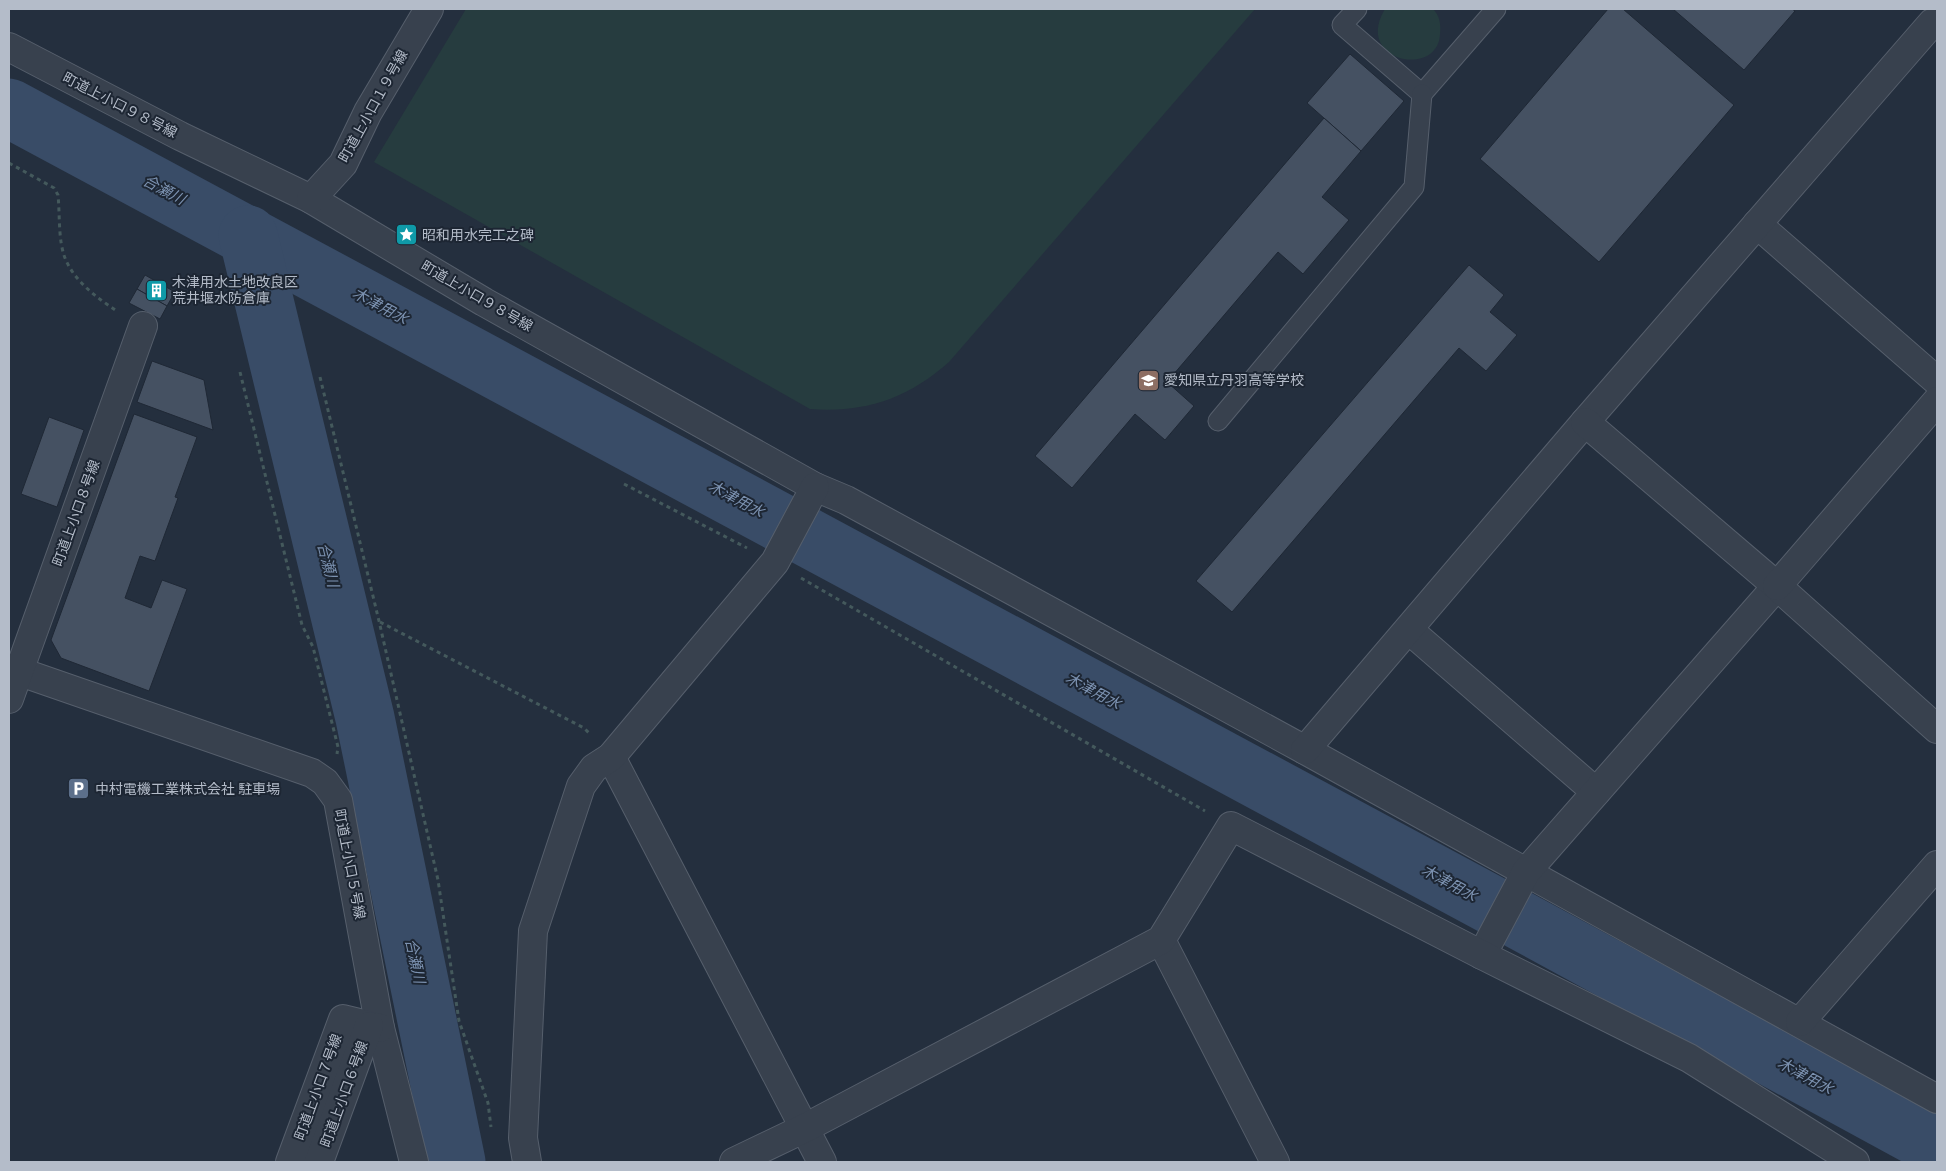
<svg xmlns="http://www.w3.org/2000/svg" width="1946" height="1171" viewBox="0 0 1946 1171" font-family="'Archivo Narrow','Noto Sans JP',sans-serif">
  <rect width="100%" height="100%" fill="#242f3e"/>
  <g fill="#263c3f">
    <path d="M466,9H1255L949,362C907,399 865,413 810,409L374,162Z"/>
    <path d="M1385,9H1433C1440,16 1441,25 1440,34C1438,79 1353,61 1385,9Z"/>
  </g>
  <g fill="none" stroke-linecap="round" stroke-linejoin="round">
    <g stroke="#394c67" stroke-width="59">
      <path d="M9,108L1514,917L1937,1147"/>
      <path d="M248,235L365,718L456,1162"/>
    </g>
  </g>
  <g fill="#455162" stroke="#1f2835">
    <path d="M1608,9H1623L1734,105L1599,262L1480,159Z"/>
    <path d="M1673,9H1792L1795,11L1744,70Z"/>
    <path d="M1350,54L1404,101L1361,151L1307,103Z"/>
    <path d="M1324,118L1361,151L1322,197L1349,220L1303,274L1278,252L1167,382L1194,406L1165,440L1135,414L1072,488L1035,456Z"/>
    <path d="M1469,265L1504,295L1490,312L1517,335L1486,371L1459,348L1232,612L1196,581Z"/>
    <path d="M145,275L175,292L167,306L137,289Z"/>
    <path d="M137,289L167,306L160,319L129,303Z"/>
    <path d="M152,361L204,380L213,430L137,402Z"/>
    <path d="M134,414L197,437L175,497L178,498L155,561L140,556L125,598L151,608L162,580L187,589L149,691L61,658L51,640Z"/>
    <path d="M49,417L84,430L57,507L21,494Z"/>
  </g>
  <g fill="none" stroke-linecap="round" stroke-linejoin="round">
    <defs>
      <g id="service">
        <path d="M1357,9L1342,25L1422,94L1496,9"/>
        <path d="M1218,421L1414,187L1422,94"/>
      </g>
      <g id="minor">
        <path d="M9,47L180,136L311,199L484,302L815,487L846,500L1305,750L1937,1099"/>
        <path d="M311,199L343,164L368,112L429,9"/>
        <path d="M1757,224L1937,381"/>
        <path d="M1409,630L1596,792"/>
        <path d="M9,668L312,773L325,782L338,800L380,1028L414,1162"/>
        <path d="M9,699L143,326"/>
        <path d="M1305,750L1585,422L1932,23"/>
        <path d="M611,757L822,1162"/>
        <path d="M1161,940L1275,1162"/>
        <path d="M1482,955L1526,872L1777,586"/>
        <path d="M1800,1022L1937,865"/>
        <path d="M290,1162L343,1019L380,1028"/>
        <path d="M319,1162L369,1026"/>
        <path d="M527,1162L523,1138L533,931L581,786L594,768L611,757L775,562L815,487"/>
        <path d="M734,1162L805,1128L1161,940L1231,826L1482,955L1689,1058L1855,1162"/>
      </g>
      <g id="tertiary">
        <path d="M1585,422L1777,586L1937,729"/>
        <path d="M1777,586L1937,401"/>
      </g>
    </defs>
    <use href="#service" stroke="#565f6c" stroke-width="21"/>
    <use href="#minor" stroke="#565f6c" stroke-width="30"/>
    <use href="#tertiary" stroke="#565f6c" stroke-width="30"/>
    <g stroke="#44595c" stroke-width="3" stroke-dasharray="4 4" stroke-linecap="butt">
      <path d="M9,163L54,188L58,195C60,215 58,240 65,258C74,281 97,298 117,311"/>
      <path d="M240,372L302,625L313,647L338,747L337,754"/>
      <path d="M320,377L379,621L438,880L459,1021L488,1103L491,1127"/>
      <path d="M624,484L747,548"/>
      <path d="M801,578L1205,811"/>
      <path d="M380,622L584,728L590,734"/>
    </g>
    <use href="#service" stroke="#38414e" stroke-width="19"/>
    <use href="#minor" stroke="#38414e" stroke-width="28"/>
    <use href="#tertiary" stroke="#38414e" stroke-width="28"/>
  </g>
  <defs>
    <symbol id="sight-square" viewBox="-11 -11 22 22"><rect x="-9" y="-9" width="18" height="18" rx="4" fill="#0f9aa8" stroke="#1d2633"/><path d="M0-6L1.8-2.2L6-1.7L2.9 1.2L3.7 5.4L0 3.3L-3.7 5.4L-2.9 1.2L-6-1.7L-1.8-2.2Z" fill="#fff"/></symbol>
    <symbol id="building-square" viewBox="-11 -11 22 22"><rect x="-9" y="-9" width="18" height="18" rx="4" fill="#0f9aa8" stroke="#1d2633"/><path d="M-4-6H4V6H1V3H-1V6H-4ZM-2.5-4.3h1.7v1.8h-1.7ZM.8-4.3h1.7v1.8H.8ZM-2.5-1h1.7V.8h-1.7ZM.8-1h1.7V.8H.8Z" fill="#fff"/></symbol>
    <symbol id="school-square" viewBox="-11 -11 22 22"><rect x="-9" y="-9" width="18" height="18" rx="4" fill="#8d6e63" stroke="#1d2633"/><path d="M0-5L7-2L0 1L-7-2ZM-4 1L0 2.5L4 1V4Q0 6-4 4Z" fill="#fff"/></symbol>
    <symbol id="parking-square" viewBox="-11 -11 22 22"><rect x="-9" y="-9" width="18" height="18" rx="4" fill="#5c6f8a" stroke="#1d2633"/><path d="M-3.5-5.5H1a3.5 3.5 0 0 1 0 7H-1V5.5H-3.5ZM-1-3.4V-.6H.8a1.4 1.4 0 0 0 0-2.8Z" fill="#fff"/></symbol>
  </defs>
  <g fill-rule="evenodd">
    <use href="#sight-square" x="394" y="222" width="25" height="25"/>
    <use href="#building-square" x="144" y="278" width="25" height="25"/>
    <use href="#school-square" x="1136" y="368" width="25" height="25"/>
    <use href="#parking-square" x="66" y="776" width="25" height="25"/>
  </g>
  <g text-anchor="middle" stroke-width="4" stroke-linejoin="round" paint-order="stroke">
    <g font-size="14" fill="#b4bcc9" stroke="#1d2633">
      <text transform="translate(120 105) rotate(27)" y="5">町道上小口９８号線</text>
      <text transform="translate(373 106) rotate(-61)" y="5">町道上小口１９号線</text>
      <text transform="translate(477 296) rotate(30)" y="5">町道上小口９８号線</text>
      <text transform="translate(76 513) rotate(-70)" y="5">町道上小口８号線</text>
      <text transform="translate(350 864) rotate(79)" y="5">町道上小口５号線</text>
      <text transform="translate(318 1087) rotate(-70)" y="5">町道上小口７号線</text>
      <text transform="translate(344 1094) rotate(-70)" y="5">町道上小口６号線</text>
    </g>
    <g font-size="14" fill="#b4bcc9" stroke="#1d2633" text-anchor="start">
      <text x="422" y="240">昭和用水完工之碑</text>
      <text x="172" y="287">木津用水土地改良区<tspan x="172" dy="16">荒井堰水防倉庫</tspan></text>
      <text x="1164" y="385">愛知県立丹羽高等学校</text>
      <text x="95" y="794">中村電機工業株式会社 駐車場</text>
    </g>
    <g font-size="15" font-style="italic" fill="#7c92b1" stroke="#1d2633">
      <text transform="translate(164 190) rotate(28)" y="5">合瀬川</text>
      <text transform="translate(380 306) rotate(28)" y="5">木津用水</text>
      <text transform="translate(736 499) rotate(28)" y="5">木津用水</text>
      <text transform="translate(328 565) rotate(76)" y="5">合瀬川</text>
      <text transform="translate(1093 691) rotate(28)" y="5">木津用水</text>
      <text transform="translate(1449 883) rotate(28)" y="5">木津用水</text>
      <text transform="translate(415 961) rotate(78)" y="5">合瀬川</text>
      <text transform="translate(1805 1076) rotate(28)" y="5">木津用水</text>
    </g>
  </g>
  <rect width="1946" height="1171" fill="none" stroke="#b4bcc9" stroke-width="20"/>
</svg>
